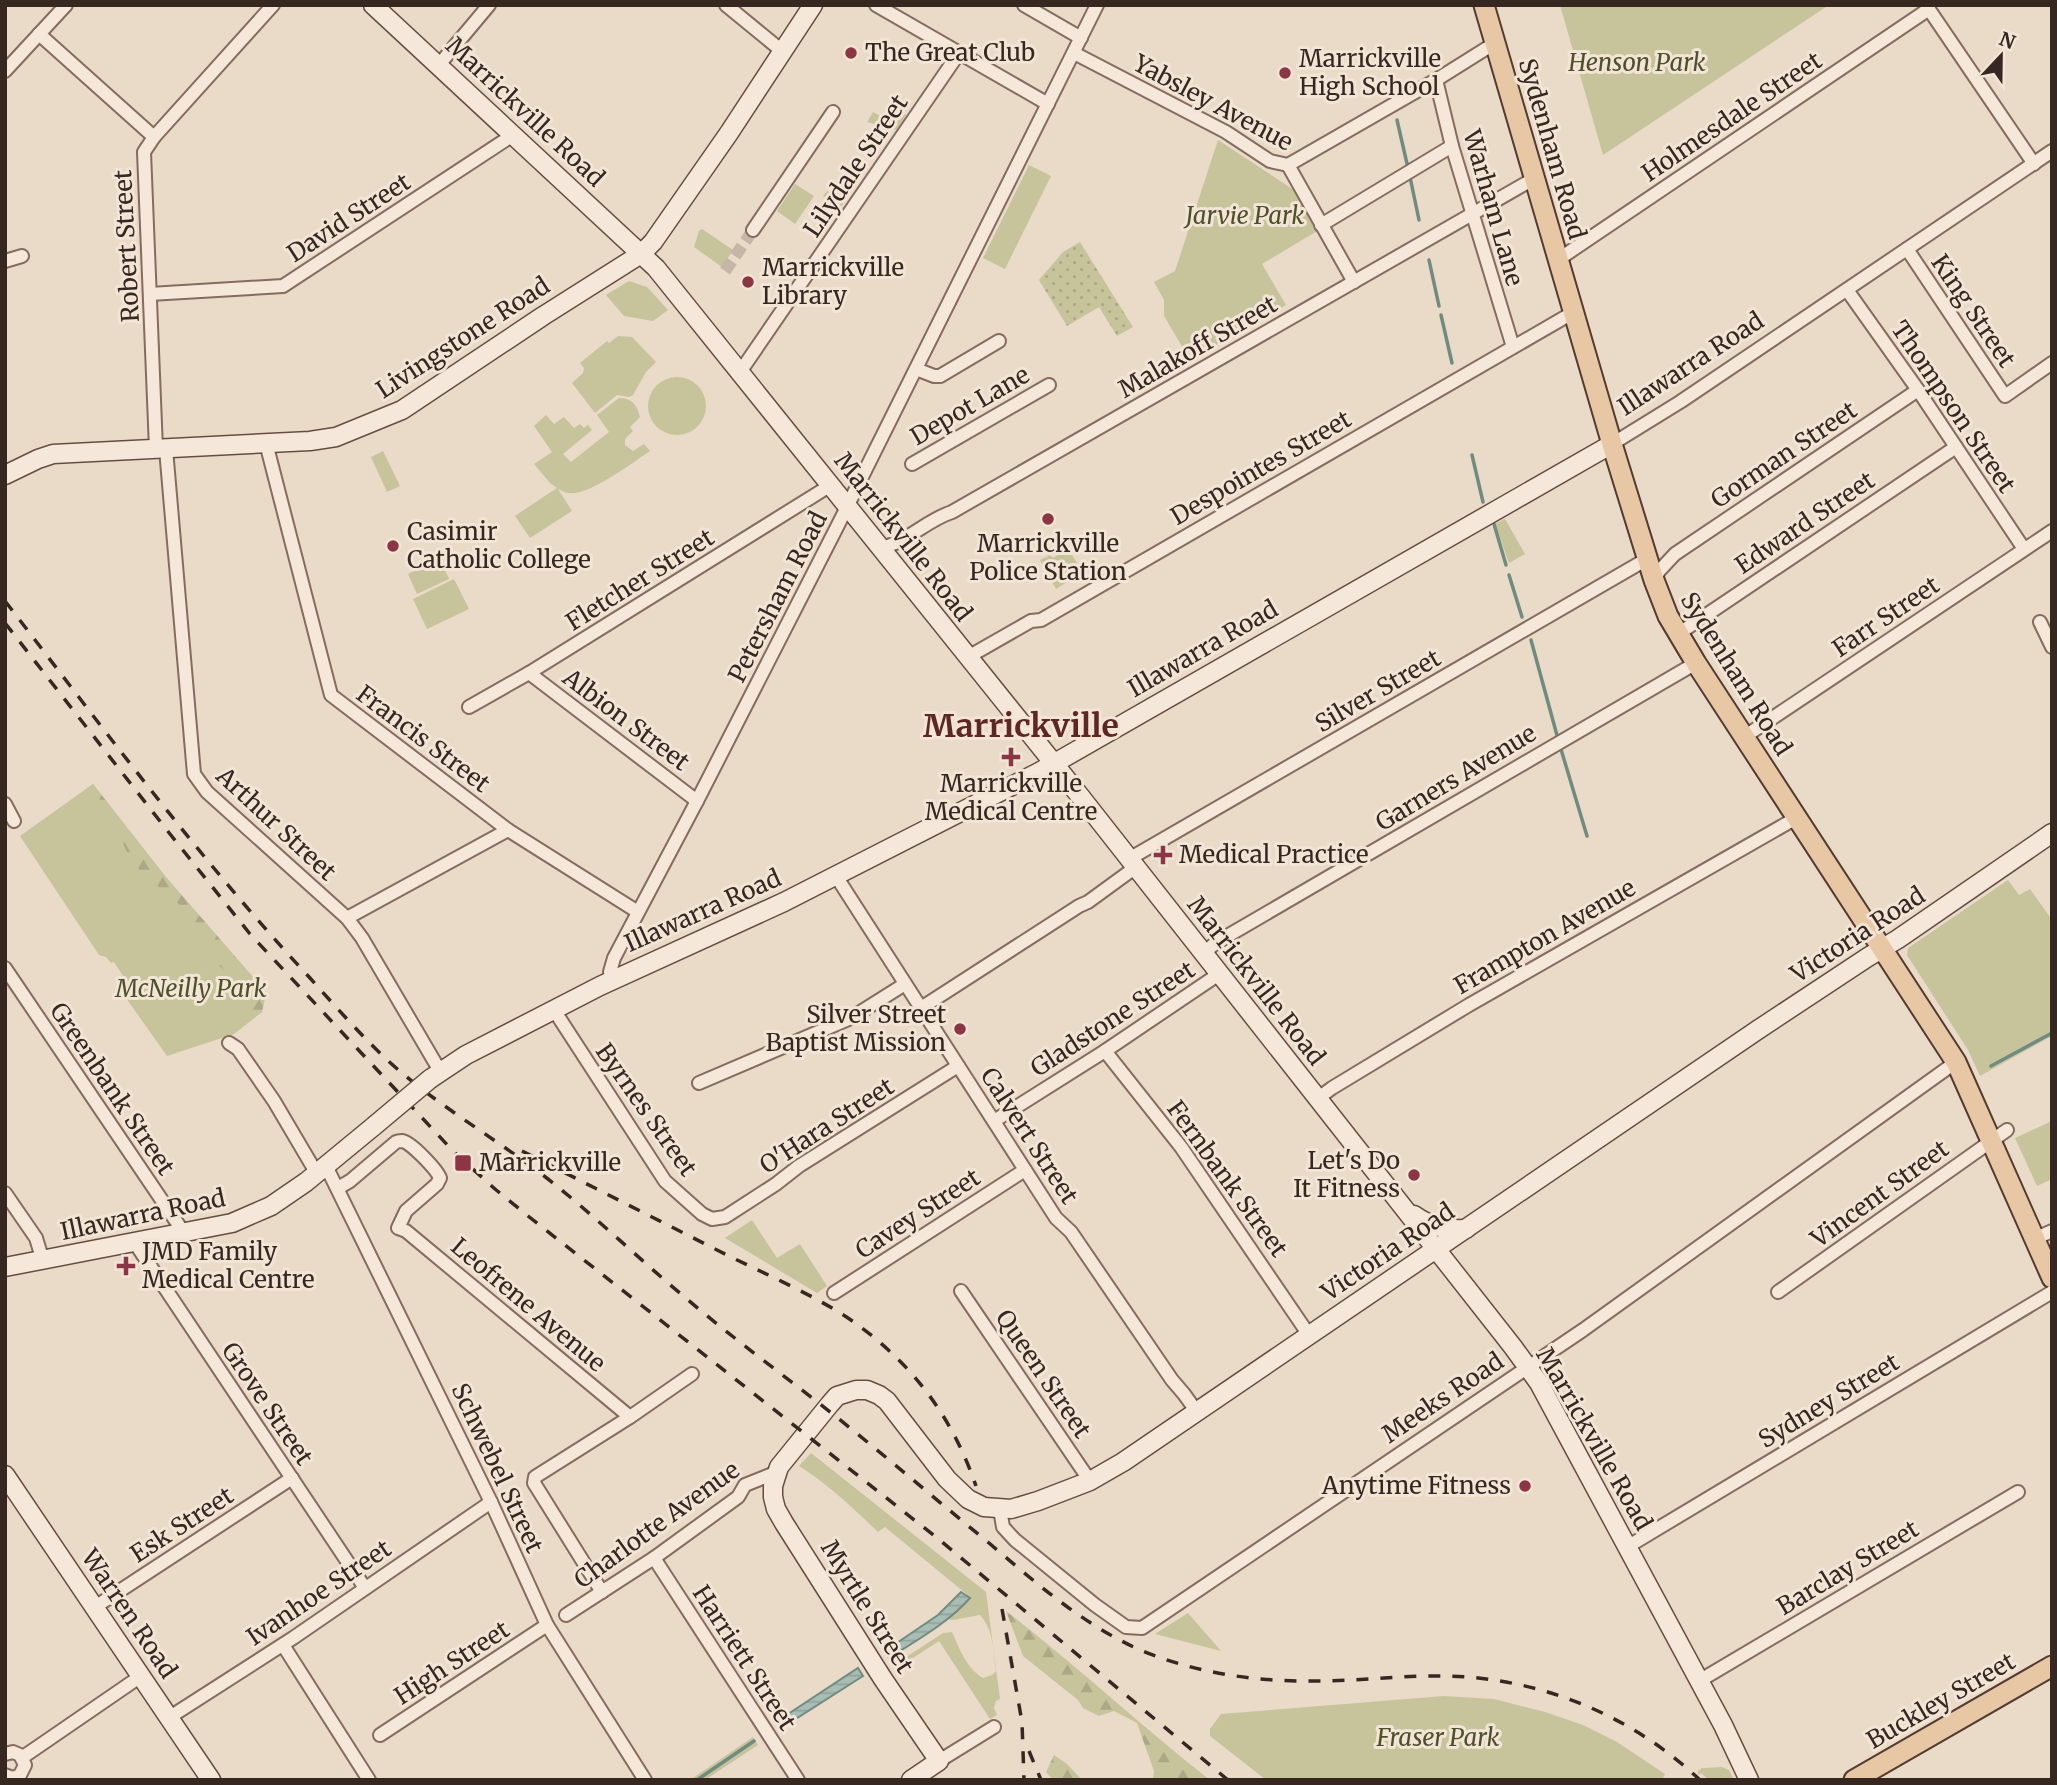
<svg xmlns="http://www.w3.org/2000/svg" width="2057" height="1785" viewBox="0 0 2057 1785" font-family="Merriweather,serif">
  <defs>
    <pattern id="forest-firs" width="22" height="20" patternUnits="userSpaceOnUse" patternTransform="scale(1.75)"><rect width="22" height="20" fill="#c7c49c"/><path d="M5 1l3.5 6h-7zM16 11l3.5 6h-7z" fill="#aca886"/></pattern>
    <pattern id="garden-dots" width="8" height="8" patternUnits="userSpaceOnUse" patternTransform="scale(1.75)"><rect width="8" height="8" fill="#c7c49c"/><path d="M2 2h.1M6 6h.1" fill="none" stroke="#aca886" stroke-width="1.8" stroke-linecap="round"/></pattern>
    <pattern id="water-rules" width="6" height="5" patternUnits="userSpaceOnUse" patternTransform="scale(1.75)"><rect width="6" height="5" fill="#a8beb4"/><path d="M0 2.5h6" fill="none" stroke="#91a39a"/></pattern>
  </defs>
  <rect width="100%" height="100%" fill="#eadac8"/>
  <g fill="#c7c49c">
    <path d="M1560,5H1829L1603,155Z"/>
    <path d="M873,112L894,124L900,112L906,115L897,130L867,122Z"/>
    <path d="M1218,140L1300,194L1319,230L1262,264L1286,305L1190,360L1164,316V300L1154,282L1175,271Z"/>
    <path d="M1029,165L1051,176L1005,269L983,258Z"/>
    <path d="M795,184L814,196L795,224L777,211Z"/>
    <path d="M702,229L733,250L722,267L694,247L699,231Z"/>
    <path d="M629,281L647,287L668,310L653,321L624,316L606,295Z"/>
    <path d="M618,336L632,337L656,362L646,372L633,395L629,397L617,395L595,413L572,383L583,373L584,368L580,363L607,341L609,343Z"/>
    <circle cx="677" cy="406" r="29"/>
    <path d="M619,398C632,398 637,405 640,417L630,427L633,431L625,439V445L633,451L644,444L650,451C633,462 588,497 568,493C566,493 560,490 558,489L572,511L530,538L515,516L557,488L550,483L534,464L552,452L534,426L546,415L554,424L564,417L574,428L580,424L584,428L588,425L592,430L563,454L571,462L609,432L597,415Z"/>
    <path d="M383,451L400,486L387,492L371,457Z"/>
    <path d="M1505,519L1525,554L1509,563L1495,524Z"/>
    <path d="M1068,549L1083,572L1056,589L1040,560L1050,555L1053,558Z"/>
    <path d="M440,559L449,579L417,594L408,574Z"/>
    <path d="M454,579L469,609L427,629L413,599Z"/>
    <path d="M93,784L165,876L266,992L262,1012L234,1034L167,1056L126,998L134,993L114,962L111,963L106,957L99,955L20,836Z"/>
    <path d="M2008,880L2019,895L2030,889L2052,920V1036L1980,1076L1968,1050L1907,955L1908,948Z"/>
    <path d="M2052,1121V1179L2037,1186L2015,1138Z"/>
    <path d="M752,1220L777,1258L800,1244L827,1286L817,1293L725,1238Z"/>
    <path d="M811,1453L986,1592L1000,1699L996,1701L994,1708L997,1715L990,1719L939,1641L896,1669L894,1665L943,1633L952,1632C959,1648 967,1669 983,1678L992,1675L996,1671C993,1651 994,1630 980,1615L953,1620L946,1619L962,1606L970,1597L885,1527L878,1532C853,1508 828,1484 799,1466Z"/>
    <path d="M1188,1613L1221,1651L1155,1634Z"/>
    <path d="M1444,1696L1494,1699L1545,1712L1583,1725L1617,1742L1665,1774L1662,1780H1266L1210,1736V1729L1221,1714Z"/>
    <path d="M753,1737L758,1745L705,1780H690Z"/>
    <path d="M1722,1767L1729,1770L1734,1780H1709L1701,1773L1698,1775V1771L1702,1768Z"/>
  </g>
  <g fill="url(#forest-firs)">
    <path d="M93,784L165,876L266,992L262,1012L251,1020L249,1010L256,996L245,982L234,981L219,965L214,949L180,905L141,872L127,852L112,820L102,808L82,792Z"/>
    <path d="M1006,1611C1076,1665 1140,1725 1210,1780H1153L1154,1771L1137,1723L1114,1711L1099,1716L1083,1708L1078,1700L1023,1656Z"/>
    <path d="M1054,1755L1067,1764L1082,1780H1053L1046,1772Z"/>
  </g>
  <g fill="url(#garden-dots)">
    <path d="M839,181L848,187L844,194L848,197L840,208L823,196L827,191L831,193Z"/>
    <path d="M1080,242L1133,327L1117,336L1099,307L1067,326L1039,280L1063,252Z"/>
  </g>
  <g fill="url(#water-rules)" stroke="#708c80" stroke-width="2">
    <path d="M961,1592L970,1598C948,1623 917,1640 889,1658L885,1651L938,1615Z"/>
    <path d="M858,1668L863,1676L783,1727L779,1720Z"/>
  </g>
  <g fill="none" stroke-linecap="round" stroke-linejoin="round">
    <g stroke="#708c80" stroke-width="3.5">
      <path d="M1397,120L1408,168"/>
      <path d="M1410,177L1419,220"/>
      <path d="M1429,260L1439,306"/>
      <path d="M1441,315L1452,363"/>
      <path d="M1472,455L1483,502"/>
      <path d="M1494,524L1506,565"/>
      <path d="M1509,575L1522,617"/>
      <path d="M1531,640L1558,739"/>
      <path d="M1560,746L1587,836"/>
      <path d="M1991,1066L2052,1033"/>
      <path d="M697,1780L754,1741"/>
    </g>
    <path stroke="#c6b6a7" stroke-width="12" stroke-dasharray="12 6" stroke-linecap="butt" d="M725,271L753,230"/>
    <defs>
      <g id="street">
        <path d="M726,5L782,51"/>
        <path d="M876,5L1048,104"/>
        <path d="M1024,5L1081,38"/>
        <path d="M1926,5L2034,164"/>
        <path d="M39,34L154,137"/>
        <path d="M1074,53L1226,132L1270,161L1288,165"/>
        <path d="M438,66L489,5"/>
        <path d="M5,71L66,5"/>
        <path d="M1436,80L1452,146L1513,347"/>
        <path d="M1288,165L1436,80L1495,43"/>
        <path d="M1288,165L1354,282"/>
        <path d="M1321,225L1452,146"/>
        <path d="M753,230L833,112"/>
        <path d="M1907,249L2005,396L2052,363"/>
        <path d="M1559,259L1929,9"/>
        <path d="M5,261L22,256"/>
        <path d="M1847,290L1918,390L2024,549"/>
        <path d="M150,294L283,286L513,135"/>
        <path d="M916,369L934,376H940L999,341"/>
        <path d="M740,372L959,53"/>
        <path d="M266,443L331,695L508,830L638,912"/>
        <path d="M1612,444L1680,402L2052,151"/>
        <path d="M156,449L144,152L154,137L273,5"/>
        <path d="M166,449L194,774L207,792L347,918L362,938L440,1071"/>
        <path d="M912,464L1049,385"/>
        <path d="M881,548C907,542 927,520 952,512L1535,178"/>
        <path d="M1654,580L1659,571L1675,554L1918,390"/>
        <path d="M2040,622L2052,647"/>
        <path d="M1678,634L1956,447"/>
        <path d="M968,657L1031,621L1041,620L1574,312"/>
        <path d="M529,673L697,801"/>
        <path d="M469,707L529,673L831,485"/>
        <path d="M1744,737L2052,531"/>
        <path d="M5,804L14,821"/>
        <path d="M1129,859L1647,559"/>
        <path d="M836,876L1056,1218L1071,1232L1172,1380L1184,1394L1197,1412"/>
        <path d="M347,918L508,830"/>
        <path d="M1202,954L1217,942L1696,663"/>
        <path d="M5,968L184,1233"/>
        <path d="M611,981L610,972L614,958L697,801L839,523L1097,5"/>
        <path d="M921,1008L1079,906L1088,902L1136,867"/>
        <path d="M554,1010L665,1181L702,1214L712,1219L725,1217L776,1184L799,1166L958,1066"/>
        <path d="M229,1043L238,1049L274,1101L317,1174"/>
        <path d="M1105,1051L1181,1147L1309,1335"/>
        <path d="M699,1083L851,1018L905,984"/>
        <path d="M1317,1099L1332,1088L1469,1005L1798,817"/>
        <path d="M994,1121L1105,1051L1219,974"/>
        <path d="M326,1166L491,1502L547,1625L645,1780"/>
        <path d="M338,1188L350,1181L396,1142C398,1141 400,1141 402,1141C411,1142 437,1170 440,1178L437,1184L406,1211L398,1228L406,1231L630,1417"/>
        <path d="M5,1193L36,1238L43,1261"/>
        <path d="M2034,1239L2052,1231"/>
        <path d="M135,1243L365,1588"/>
        <path d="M961,1291L1090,1481"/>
        <path d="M1778,1292L2007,1130"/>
        <path d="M834,1293L1025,1170"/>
        <path d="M1000,1509L1003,1527L1015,1540L1095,1605L1126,1627L1142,1628L1583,1330L1956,1062"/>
        <path d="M1627,1547L2052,1292"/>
        <path d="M654,1558L798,1780"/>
        <path d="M602,1592L534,1483L535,1477L630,1417L692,1374"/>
        <path d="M95,1607L292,1478"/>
        <path d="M566,1615L654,1558L738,1497L745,1485L775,1473"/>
        <path d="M283,1645L369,1780"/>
        <path d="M1699,1681L2018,1492"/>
        <path d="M170,1717L293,1638L491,1502"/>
        <path d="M380,1735L547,1625"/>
        <path d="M5,1754L13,1752L20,1755L25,1765L20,1775L13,1778L5,1775"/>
        <path d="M23,1757L141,1676"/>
        <path d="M939,1761L994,1727"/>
      </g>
      <g id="secondary">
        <path d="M373,5L656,268L1080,796L1513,1347L1539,1383L1723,1725L1749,1780"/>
        <path d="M5,475L38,459L53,454L310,441L336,437L402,410L543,316L641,254L653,242L729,133L813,5"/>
        <path d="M430,1079L466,1055L600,986L784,902L1039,772L1612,444"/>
        <path d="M1414,1215C1430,1227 1447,1230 1466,1229"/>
        <path d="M5,1267L232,1223L271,1206L306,1182L374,1126"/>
        <path d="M5,1475L211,1780"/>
        <path d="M911,1780L939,1761L883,1679L784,1523L776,1509L773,1497V1486L779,1467L830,1404L837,1396L856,1390H867L879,1395L887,1401L947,1479L968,1499L984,1507L1011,1509L1038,1501L1090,1481L1123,1462L1759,1029L1868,957L1898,939L2052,833"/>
      </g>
      <g id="primary">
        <path d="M1484,5L1612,444L1654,580L1668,616L1696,663L1956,1062L2052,1278"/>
        <path d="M1854,1780L2052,1666"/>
      </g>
    </defs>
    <use href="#street" stroke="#846c5f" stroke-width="16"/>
    <use href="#secondary" stroke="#664d42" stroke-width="21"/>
    <use href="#primary" stroke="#523c32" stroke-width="23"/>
    <use href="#street" stroke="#f5e8da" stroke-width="12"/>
    <use href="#secondary" stroke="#f5e8da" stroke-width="18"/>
    <use href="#primary" stroke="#e8c7a4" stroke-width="19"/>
    <g stroke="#362721" stroke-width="3.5" stroke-dasharray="12 12" stroke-linecap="butt">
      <path d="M5,601C104,729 200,860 310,978C334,1005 358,1032 384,1057C434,1104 494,1137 548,1179C596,1217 640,1260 687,1299C736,1341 789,1379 839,1419C890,1460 939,1502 989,1543C1036,1583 1081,1623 1138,1649C1194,1673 1256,1682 1317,1681C1360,1681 1403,1675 1446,1676C1541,1678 1631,1715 1700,1780"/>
      <path d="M5,623L170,834L250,934L454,1152L495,1189L528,1216L936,1537L1228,1780"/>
      <path d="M522,1151C587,1184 652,1217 717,1250C762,1273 818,1296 858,1325C915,1367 953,1419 976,1486"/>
      <path d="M1002,1609L1022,1722L1024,1780"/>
      <path d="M1029,1751L1041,1780"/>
    </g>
    <defs>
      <path id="secondary-bridge" d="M374,1126L430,1079"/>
    </defs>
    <use href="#secondary-bridge" stroke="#664d42" stroke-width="21" stroke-linecap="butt"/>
    <use href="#secondary-bridge" stroke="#f5e8da" stroke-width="18"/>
  </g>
  <g fill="#8c3545" stroke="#f2e5d6" stroke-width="2.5">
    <circle cx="851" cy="53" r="7"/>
    <circle cx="1285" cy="73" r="7"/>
    <circle cx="748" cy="282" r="7"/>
    <circle cx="1048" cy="519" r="7"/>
    <circle cx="393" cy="546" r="7"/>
    <path d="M1007.5 746.5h7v7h7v7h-7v7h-7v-7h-7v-7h7z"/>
    <path d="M1159.5 844.5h7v7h7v7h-7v7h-7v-7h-7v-7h7z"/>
    <circle cx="960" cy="1029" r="7"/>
    <rect x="454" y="1154" width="18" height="18" rx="3.5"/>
    <circle cx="1414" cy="1175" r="7"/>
    <path d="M122.5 1255.5h7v7h7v7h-7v7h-7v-7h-7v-7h7z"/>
    <circle cx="1525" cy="1486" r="7"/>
  </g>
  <g text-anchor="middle" stroke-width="6" stroke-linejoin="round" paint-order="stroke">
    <g font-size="24" fill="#362721" stroke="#f2e5d6" text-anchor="start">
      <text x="865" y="61">The Great Club</text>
      <text x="1299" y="67">Marrickville<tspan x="1299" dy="28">High School</tspan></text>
      <text x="762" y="276">Marrickville<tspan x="762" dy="28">Library</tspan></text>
      <text x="407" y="540">Casimir<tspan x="407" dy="28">Catholic College</tspan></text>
      <text x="1048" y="552" text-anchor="middle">Marrickville<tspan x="1048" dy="28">Police Station</tspan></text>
      <text x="1011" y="792" text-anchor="middle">Marrickville<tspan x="1011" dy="28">Medical Centre</tspan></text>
      <text x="1179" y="863">Medical Practice</text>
      <text x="946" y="1023" text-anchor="end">Silver Street<tspan x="946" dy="28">Baptist Mission</tspan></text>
      <text x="1400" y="1169" text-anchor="end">Let's Do<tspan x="1400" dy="28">It Fitness</tspan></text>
      <text x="479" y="1171">Marrickville</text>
      <text x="142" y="1260">JMD Family<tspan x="142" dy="28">Medical Centre</tspan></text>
      <text x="1511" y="1494" text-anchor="end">Anytime Fitness</text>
    </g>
    <g font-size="24" font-style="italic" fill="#4d5029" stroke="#f2e5d6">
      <text x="1637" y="71">Henson Park</text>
      <text x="1245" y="224">Jarvie Park</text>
      <text x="191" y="997">McNeilly Park</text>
      <text x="1438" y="1746">Fraser Park</text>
    </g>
    <g font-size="24" fill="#362721" stroke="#f2e5d6">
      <text transform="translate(1213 103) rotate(28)" y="8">Yabsley Avenue</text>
      <text transform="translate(525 112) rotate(43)" y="8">Marrickville Road</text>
      <text transform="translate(1732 117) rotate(-34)" y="8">Holmesdale Street</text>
      <text transform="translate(1552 149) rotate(74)" y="8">Sydenham Road</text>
      <text transform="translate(856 166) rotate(-56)" y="8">Lilydale Street</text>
      <text transform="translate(1493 208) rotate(74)" y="8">Warham Lane</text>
      <text transform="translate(349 218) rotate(-33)" y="8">David Street</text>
      <text transform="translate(127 246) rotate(-93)" y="8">Robert Street</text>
      <text transform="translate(1973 311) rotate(56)" y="8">King Street</text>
      <text transform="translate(463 338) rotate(-33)" y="8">Livingstone Road</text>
      <text transform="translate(1198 347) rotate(-30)" y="8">Malakoff Street</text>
      <text transform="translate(1691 364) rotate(-33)" y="8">Illawarra Road</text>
      <text transform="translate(970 406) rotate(-30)" y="8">Depot Lane</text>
      <text transform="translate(1953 407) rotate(56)" y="8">Thompson Street</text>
      <text transform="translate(1784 455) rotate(-34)" y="8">Gorman Street</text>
      <text transform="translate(1261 468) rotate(-30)" y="8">Despointes Street</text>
      <text transform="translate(1805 523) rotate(-34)" y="8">Edward Street</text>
      <text transform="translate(903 537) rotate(52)" y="8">Marrickville Road</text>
      <text transform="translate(640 580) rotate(-32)" y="8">Fletcher Street</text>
      <text transform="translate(778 597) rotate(-63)" y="8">Petersham Road</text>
      <text transform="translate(1886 617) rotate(-34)" y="8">Farr Street</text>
      <text transform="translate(1203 649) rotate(-30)" y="8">Illawarra Road</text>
      <text transform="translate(1736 674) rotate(58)" y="8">Sydenham Road</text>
      <text transform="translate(1378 691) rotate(-30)" y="8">Silver Street</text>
      <text transform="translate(626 720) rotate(37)" y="8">Albion Street</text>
      <text transform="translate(423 739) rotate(37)" y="8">Francis Street</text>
      <text transform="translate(1456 778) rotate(-31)" y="8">Garners Avenue</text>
      <text transform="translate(276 824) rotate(43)" y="8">Arthur Street</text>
      <text transform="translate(703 911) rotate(-24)" y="8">Illawarra Road</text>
      <text transform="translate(1858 935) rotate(-33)" y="8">Victoria Road</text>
      <text transform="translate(1545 937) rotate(-30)" y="8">Frampton Avenue</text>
      <text transform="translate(1256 981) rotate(52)" y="8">Marrickville Road</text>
      <text transform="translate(1113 1019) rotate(-33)" y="8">Gladstone Street</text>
      <text transform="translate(112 1089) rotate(56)" y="8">Greenbank Street</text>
      <text transform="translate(646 1110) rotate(55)" y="8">Byrnes Street</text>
      <text transform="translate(827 1126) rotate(-33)" y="8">O'Hara Street</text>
      <text transform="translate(1029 1136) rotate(57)" y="8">Calvert Street</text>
      <text transform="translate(1227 1179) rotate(54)" y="8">Fernbank Street</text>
      <text transform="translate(1880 1194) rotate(-36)" y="8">Vincent Street</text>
      <text transform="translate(918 1214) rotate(-33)" y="8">Cavey Street</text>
      <text transform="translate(143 1215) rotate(-12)" y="8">Illawarra Road</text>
      <text transform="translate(1388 1252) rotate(-34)" y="8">Victoria Road</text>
      <text transform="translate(528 1305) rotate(40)" y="8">Leofrene Avenue</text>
      <text transform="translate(1043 1374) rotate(56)" y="8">Queen Street</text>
      <text transform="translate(1443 1398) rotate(-34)" y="8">Meeks Road</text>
      <text transform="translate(1829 1401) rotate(-31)" y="8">Sydney Street</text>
      <text transform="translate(267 1404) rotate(56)" y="8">Grove Street</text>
      <text transform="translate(1594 1439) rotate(60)" y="8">Marrickville Road</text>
      <text transform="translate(497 1468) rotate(65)" y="8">Schwebel Street</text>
      <text transform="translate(182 1525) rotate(-33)" y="8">Esk Street</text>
      <text transform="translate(657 1525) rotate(-36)" y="8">Charlotte Avenue</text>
      <text transform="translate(1848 1568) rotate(-31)" y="8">Barclay Street</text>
      <text transform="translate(319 1593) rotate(-34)" y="8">Ivanhoe Street</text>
      <text transform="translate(867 1607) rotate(58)" y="8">Myrtle Street</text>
      <text transform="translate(129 1614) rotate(56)" y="8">Warren Road</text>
      <text transform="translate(744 1658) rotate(57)" y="8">Harriett Street</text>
      <text transform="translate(452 1663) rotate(-33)" y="8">High Street</text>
      <text transform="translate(1941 1701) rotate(-30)" y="8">Buckley Street</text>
    </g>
    <g font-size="32" font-weight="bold" fill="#5e2725" stroke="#f2e5d6">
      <text x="1021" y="737">Marrickville</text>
    </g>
  </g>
  <rect width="2057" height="1785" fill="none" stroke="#362721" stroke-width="14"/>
  <g transform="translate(2001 56) rotate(22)" stroke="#f2e5d6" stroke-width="5" paint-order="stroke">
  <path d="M0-5L12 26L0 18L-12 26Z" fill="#362721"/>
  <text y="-10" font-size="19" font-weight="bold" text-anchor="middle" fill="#362721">N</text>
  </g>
</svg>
